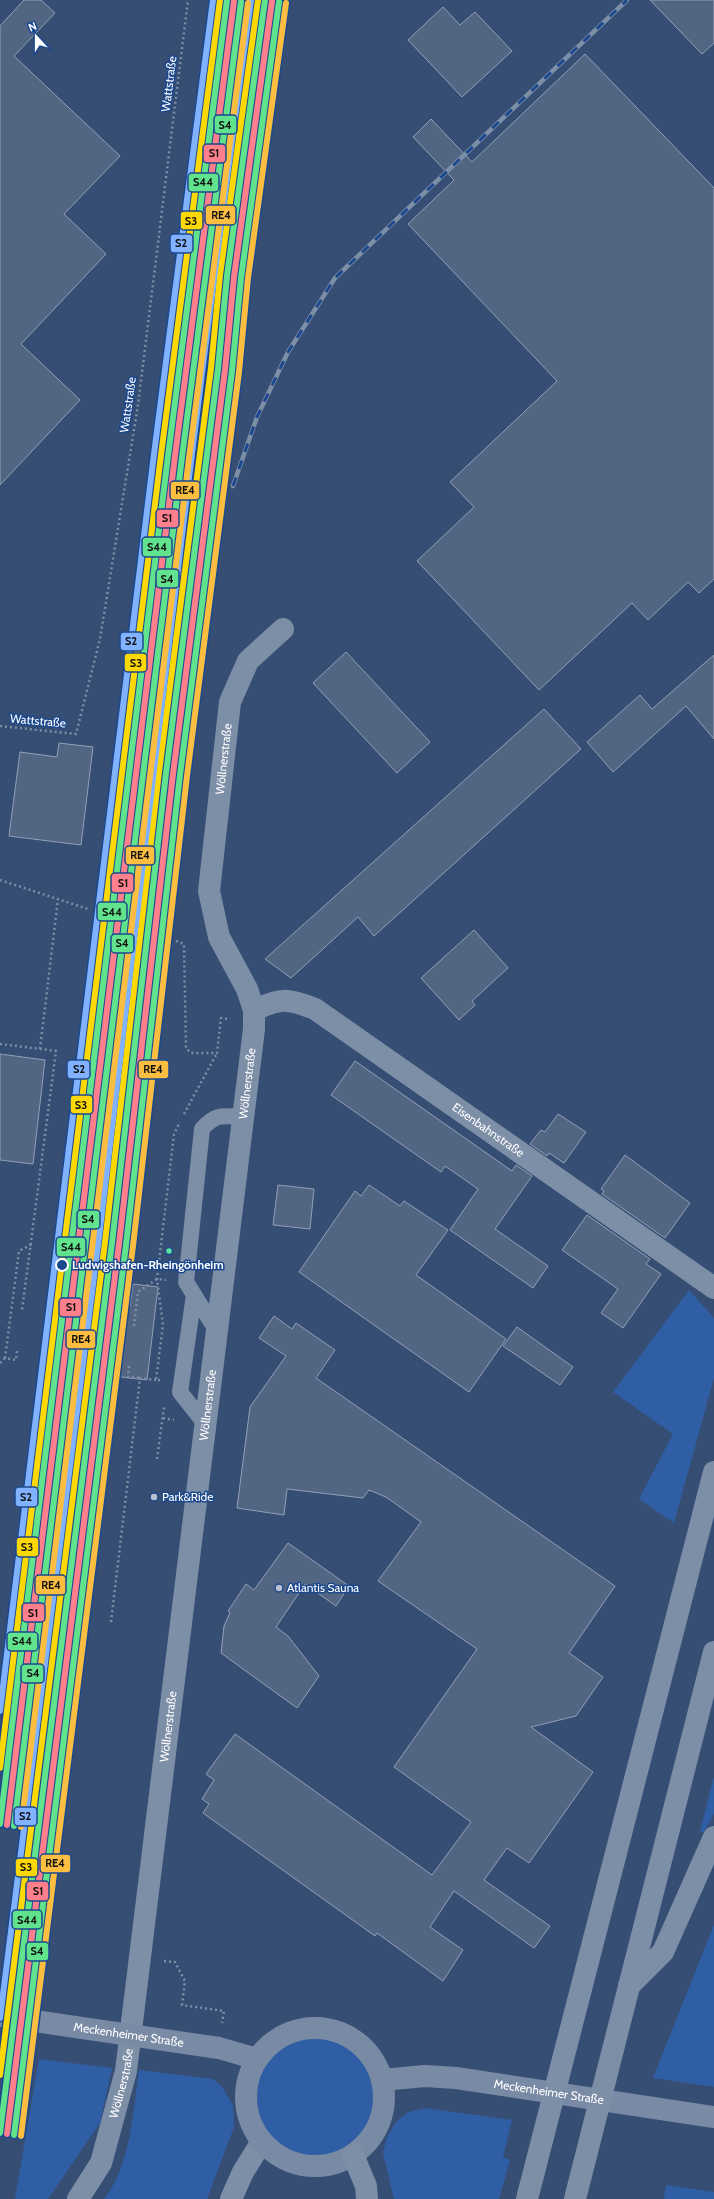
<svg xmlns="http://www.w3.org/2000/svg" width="714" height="2199" viewBox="0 0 714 2199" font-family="Cabin,sans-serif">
  <rect width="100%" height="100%" fill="#364e74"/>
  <g fill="#305ea4">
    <path d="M689,1290L714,1318V1378L674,1523L639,1499L673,1434L613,1392Z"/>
    <path d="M714,1776V1814L704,1832H700Z"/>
    <path d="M714,1925V2087L653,2078Z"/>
    <circle cx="315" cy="2097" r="69"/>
    <path d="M39,2059L112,2068L100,2123L48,2199H15Z"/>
    <path d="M139,2070L213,2079L222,2087L233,2105L234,2127L207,2199H104C131,2165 133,2111 139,2070Z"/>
    <path d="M425,2108L512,2120L503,2157L510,2160L499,2199H394L383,2153L387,2137L396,2122L408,2112Z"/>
    <path d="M666,2185L714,2192V2199H664Z"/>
  </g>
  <g fill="#526684" stroke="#92a0b6">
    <path d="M24,0H41L55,13L14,56L120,156L64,214L106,254L21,344L80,400L0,485V26Z"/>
    <path d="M650,0H714V43L702,54Z"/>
    <path d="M443,7L460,25L475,12L512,51L462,97L408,40Z"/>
    <path d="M585,54L714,188V579L699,593L688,582L648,620L632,603L539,690L417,561L474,507L450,482L557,381L408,224L454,180L413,137L431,119L472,162Z"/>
    <path d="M346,652L430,742L397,773L313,683Z"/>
    <path d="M714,655V739L686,706L613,772L587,742L640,695L652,709Z"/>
    <path d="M544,709L581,749L374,936L358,917L291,978L265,959Z"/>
    <path d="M59,743L93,747L81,845L9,836L20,752L57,757Z"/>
    <path d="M474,930L508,968L472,1001L475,1005L459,1020L421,978Z"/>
    <path d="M0,1054L45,1060L33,1164L0,1160Z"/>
    <path d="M355,1061L512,1171L516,1165L532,1176L495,1229L548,1266L533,1288L450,1230L478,1189L445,1166L441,1172L331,1095Z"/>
    <path d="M558,1114L586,1132L564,1163L549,1153L547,1156L530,1144L541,1130L545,1132Z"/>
    <path d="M625,1155L690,1203L665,1238L602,1194L604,1191L601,1189Z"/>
    <path d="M278,1185L314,1189L310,1229L273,1225Z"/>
    <path d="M369,1185L400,1206L404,1201L448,1230L416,1275L506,1339L469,1392L299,1272L355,1191L361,1196Z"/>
    <path d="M587,1215L650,1259L646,1264L661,1274L623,1328L601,1313L618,1289L562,1250Z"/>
    <path d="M133,1284L158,1287L147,1380L87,1373L84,1396L61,1393L73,1299L130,1306Z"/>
    <path d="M274,1316L292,1329L296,1323L335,1350L316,1378L615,1586L569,1653L603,1677L576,1716L531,1727L593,1772L529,1863L507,1848L484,1880L550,1926L534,1948L454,1891L430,1927L463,1950L443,1981L377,1933L375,1936L203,1813L209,1804L202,1799L214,1780L206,1774L235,1734L432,1875L471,1822L394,1767L477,1649L378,1581L421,1522L386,1497L369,1490L363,1498L287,1489L284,1515L237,1508L250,1407L286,1356L259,1338Z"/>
    <path d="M517,1327L573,1367L560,1385L503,1346Z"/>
    <path d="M288,1543L349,1586L336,1606L305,1584L276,1627L288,1636L319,1676L297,1708L221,1653L224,1626L230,1613L228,1611L246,1584L254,1590Z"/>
  </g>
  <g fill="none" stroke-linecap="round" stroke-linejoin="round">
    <g stroke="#7d8fa7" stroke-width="2.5" stroke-dasharray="2 3" stroke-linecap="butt">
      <path d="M0,726L76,734L100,639L138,405L188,0"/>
      <path d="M0,880L88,909"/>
      <path d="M176,941L184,944L186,1048L191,1053H217L221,1018L230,1019"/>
      <path d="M0,1044L56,1051L22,1310"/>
      <path d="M40,1049L58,899"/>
      <path d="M184,1114L217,1053"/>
      <path d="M71,1309L82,1310V1315L83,1310L95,1311"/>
      <path d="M134,1326L138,1292L157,1279L166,1280"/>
      <path d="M17,1351L16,1360L5,1358L19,1251L32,1244"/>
      <path d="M0,1363L5,1358"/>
      <path d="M129,1366L128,1377L140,1378"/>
      <path d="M160,1380H156L163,1325L157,1279L174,1134L180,1122"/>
      <path d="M61,1390L85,1393"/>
      <path d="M73,1392L78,1350"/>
      <path d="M163,1418L174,1420"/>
      <path d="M157,1459L164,1407"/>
      <path d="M111,1622L140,1378L156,1380"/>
      <path d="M164,1961L175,1962L185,1981L182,2005L224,2011L222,2023"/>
    </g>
    <g stroke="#7d8fa7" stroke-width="16">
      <path d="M194,1295L180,1392L206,1425"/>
      <path d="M218,1333L186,1282L202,1129C216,1113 223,1116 244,1117"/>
    </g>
    <g stroke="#7d8fa7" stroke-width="22">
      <path id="s1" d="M254,1010C281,998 287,998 315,1009L714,1288"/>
      <path id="s2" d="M78,2199L101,2163L126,2071L254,1029V1010L247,989L219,937L209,891L230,702L248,661L283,629"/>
      <path d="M231,2199L243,2172L261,2143"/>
    </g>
    <g stroke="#798aa4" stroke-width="22">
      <path id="s3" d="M0,2016L219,2048L257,2059"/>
      <circle cx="315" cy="2097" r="69"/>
      <path id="s4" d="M382,2080L425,2076L456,2078L714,2117"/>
    </g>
    <g stroke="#7d8ea7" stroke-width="22">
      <path d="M629,1986L663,1952L714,1837"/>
      <path d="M353,2155L366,2186L367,2199"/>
      <path d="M527,2199L714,1472"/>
      <path d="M575,2199L714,1652"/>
    </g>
    <defs>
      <path id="rail" d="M233,486L257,417L288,352L335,278L627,0"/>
    </defs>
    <use href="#rail" stroke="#7d8ea7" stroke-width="4.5"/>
    <use href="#rail" stroke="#1c488e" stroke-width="3" stroke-dasharray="9" stroke-linecap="butt"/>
    <defs>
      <g id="rail-1">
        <path d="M0,1824L168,456L227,0"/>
        <path d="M0,2133L112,1243L166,773L218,369L227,276L265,0"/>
      </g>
      <g id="rail-2">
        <path d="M7,1825L175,456L234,1"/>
        <path d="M7,2134L119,1244L173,774L225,370L234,277L272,1"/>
      </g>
      <g id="rail-3">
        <path d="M0,1768L161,455L220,0"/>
        <path d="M0,2075L105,1242L159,772L211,368L220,275L258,0"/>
      </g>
      <g id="rail-4">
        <path d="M14,1826L182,457L241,2"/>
        <path d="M14,2135L126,1245L180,775L232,371L241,278L279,2"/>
      </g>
      <g id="rail-5">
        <path d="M0,1711L154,454L213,0"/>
        <path d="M0,2018C32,1758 68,1498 99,1237C148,825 194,412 251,0"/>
      </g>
      <g id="rail-6">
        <path d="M21,1827L189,458L248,3"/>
        <path d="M21,2136L133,1246L187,776L239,372L248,278L286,3"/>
      </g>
    </defs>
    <use href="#rail-1" stroke="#1c488e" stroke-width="9"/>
    <use href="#rail-2" stroke="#1c488e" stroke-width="9"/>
    <use href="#rail-3" stroke="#1c488e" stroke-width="9"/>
    <use href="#rail-4" stroke="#1c488e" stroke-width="9"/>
    <use href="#rail-5" stroke="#1c488e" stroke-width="9"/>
    <use href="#rail-6" stroke="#1c488e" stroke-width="9"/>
    <use href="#rail-1" stroke="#61e28d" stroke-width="6"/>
    <use href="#rail-2" stroke="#ff808c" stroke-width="6"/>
    <use href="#rail-3" stroke="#fcd804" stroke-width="6"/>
    <use href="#rail-4" stroke="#61e28d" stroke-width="6"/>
    <use href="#rail-5" stroke="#80b2ff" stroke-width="6"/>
    <use href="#rail-6" stroke="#fbbe40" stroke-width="6"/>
  </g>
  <circle fill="#5ae49d" stroke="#1c488e" stroke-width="1.5" cx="169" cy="1251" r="3.5"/>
  <circle fill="#1c488e" stroke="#fff" stroke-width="2" cx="62" cy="1265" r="6"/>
  <g fill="#b9c1ce" stroke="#1c488e" stroke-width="1.5">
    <circle cx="154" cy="1497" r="4"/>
    <circle cx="279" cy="1588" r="4"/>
  </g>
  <g text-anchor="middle" stroke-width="3" stroke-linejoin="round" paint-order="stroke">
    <g font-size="12" fill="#fff" stroke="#1c488e">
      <text transform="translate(169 84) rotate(-83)" y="4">Wattstraße</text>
      <text transform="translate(128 405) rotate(-82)" y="4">Wattstraße</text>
      <text transform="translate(38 721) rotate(5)" y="4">Wattstraße</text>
      <text dy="4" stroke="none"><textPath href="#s2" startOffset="1468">Wöllnerstraße</textPath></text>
      <text dy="4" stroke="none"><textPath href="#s2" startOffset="1133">Wöllnerstraße</textPath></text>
      <text dy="4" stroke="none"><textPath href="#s1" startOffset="275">Eisenbahnstraße</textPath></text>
      <text dy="4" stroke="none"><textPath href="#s2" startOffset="809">Wöllnerstraße</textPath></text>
      <text dy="4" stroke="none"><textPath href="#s2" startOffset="485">Wöllnerstraße</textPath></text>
      <text dy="4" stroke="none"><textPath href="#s3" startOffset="130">Meckenheimer Straße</textPath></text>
      <text dy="4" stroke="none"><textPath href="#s2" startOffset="125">Wöllnerstraße</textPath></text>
      <text dy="4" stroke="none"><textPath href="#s4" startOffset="168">Meckenheimer Straße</textPath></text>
    </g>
    <g font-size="12" font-weight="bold" fill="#fff" stroke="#1c488e" text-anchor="start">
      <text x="72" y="1269">Ludwigshafen-Rheingönheim</text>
    </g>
    <g font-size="12" fill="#fff" stroke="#1c488e" text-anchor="start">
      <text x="162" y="1501">Park&amp;Ride</text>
      <text x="287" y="1592">Atlantis Sauna</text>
    </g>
  </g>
  <g stroke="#1c488e" stroke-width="1.5">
    <rect x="214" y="115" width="23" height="19" rx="4" fill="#61e28d"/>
    <rect x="203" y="144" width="23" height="19" rx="4" fill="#ff808c"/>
    <rect x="188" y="173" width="31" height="19" rx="4" fill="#61e28d"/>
    <rect x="205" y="205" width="31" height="20" rx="4" fill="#fbbe40"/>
    <rect x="180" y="211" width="23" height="19" rx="4" fill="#fcd804"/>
    <rect x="170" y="234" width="23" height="19" rx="4" fill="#80b2ff"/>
    <rect x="170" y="481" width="30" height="19" rx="4" fill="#fbbe40"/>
    <rect x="156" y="509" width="23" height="19" rx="4" fill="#ff808c"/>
    <rect x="142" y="537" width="30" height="20" rx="4" fill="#61e28d"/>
    <rect x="156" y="569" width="23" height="19" rx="4" fill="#61e28d"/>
    <rect x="120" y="632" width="23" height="19" rx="4" fill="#80b2ff"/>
    <rect x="124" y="653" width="23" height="19" rx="4" fill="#fcd804"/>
    <rect x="125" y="846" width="30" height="19" rx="4" fill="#fbbe40"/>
    <rect x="111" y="873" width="23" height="20" rx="4" fill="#ff808c"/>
    <rect x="97" y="902" width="30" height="19" rx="4" fill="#61e28d"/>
    <rect x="111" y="934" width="23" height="19" rx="4" fill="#61e28d"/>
    <rect x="67" y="1060" width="23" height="19" rx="4" fill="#80b2ff"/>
    <rect x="138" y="1060" width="31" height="19" rx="4" fill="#fbbe40"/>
    <rect x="70" y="1095" width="23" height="19" rx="4" fill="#fcd804"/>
    <rect x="77" y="1210" width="23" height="19" rx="4" fill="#61e28d"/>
    <rect x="56" y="1237" width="30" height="20" rx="4" fill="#61e28d"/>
    <rect x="59" y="1298" width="23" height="19" rx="4" fill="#ff808c"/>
    <rect x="66" y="1330" width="30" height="19" rx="4" fill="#fbbe40"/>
    <rect x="15" y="1487" width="23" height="20" rx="4" fill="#80b2ff"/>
    <rect x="16" y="1537" width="23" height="20" rx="4" fill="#fcd804"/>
    <rect x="35" y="1575" width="31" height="20" rx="4" fill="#fbbe40"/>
    <rect x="22" y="1603" width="23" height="19" rx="4" fill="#ff808c"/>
    <rect x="7" y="1632" width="31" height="19" rx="4" fill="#61e28d"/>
    <rect x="21" y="1664" width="23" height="19" rx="4" fill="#61e28d"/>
    <rect x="14" y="1807" width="23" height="19" rx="4" fill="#80b2ff"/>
    <rect x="40" y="1854" width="31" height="19" rx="4" fill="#fbbe40"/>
    <rect x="15" y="1858" width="23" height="19" rx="4" fill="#fcd804"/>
    <rect x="26" y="1881" width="23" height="20" rx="4" fill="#ff808c"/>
    <rect x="12" y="1910" width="30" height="19" rx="4" fill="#61e28d"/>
    <rect x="26" y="1942" width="23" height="19" rx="4" fill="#61e28d"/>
  </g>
  <g font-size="11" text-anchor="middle" font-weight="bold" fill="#111">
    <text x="225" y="129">S4</text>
    <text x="214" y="157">S1</text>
    <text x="203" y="186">S44</text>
    <text x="221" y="219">RE4</text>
    <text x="191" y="225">S3</text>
    <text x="181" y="247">S2</text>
    <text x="185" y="494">RE4</text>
    <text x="167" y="522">S1</text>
    <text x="157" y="551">S44</text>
    <text x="167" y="583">S4</text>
    <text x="131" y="645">S2</text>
    <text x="136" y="667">S3</text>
    <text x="140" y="859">RE4</text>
    <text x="123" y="887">S1</text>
    <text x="112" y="916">S44</text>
    <text x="122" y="947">S4</text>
    <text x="79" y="1073">S2</text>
    <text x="153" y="1073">RE4</text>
    <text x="81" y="1109">S3</text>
    <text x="88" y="1223">S4</text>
    <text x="71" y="1251">S44</text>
    <text x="71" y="1311">S1</text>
    <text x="81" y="1343">RE4</text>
    <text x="26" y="1501">S2</text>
    <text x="27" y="1551">S3</text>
    <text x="51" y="1589">RE4</text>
    <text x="33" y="1617">S1</text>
    <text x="22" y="1645">S44</text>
    <text x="33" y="1677">S4</text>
    <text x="25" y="1820">S2</text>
    <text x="55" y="1867">RE4</text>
    <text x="26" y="1871">S3</text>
    <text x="38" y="1895">S1</text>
    <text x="27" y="1924">S44</text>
    <text x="37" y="1955">S4</text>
  </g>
  <g transform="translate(36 36) rotate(339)" stroke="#1c488e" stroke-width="3" paint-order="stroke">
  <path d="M0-3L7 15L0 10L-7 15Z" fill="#ffffff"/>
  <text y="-6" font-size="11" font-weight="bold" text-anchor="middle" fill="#ffffff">N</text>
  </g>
</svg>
